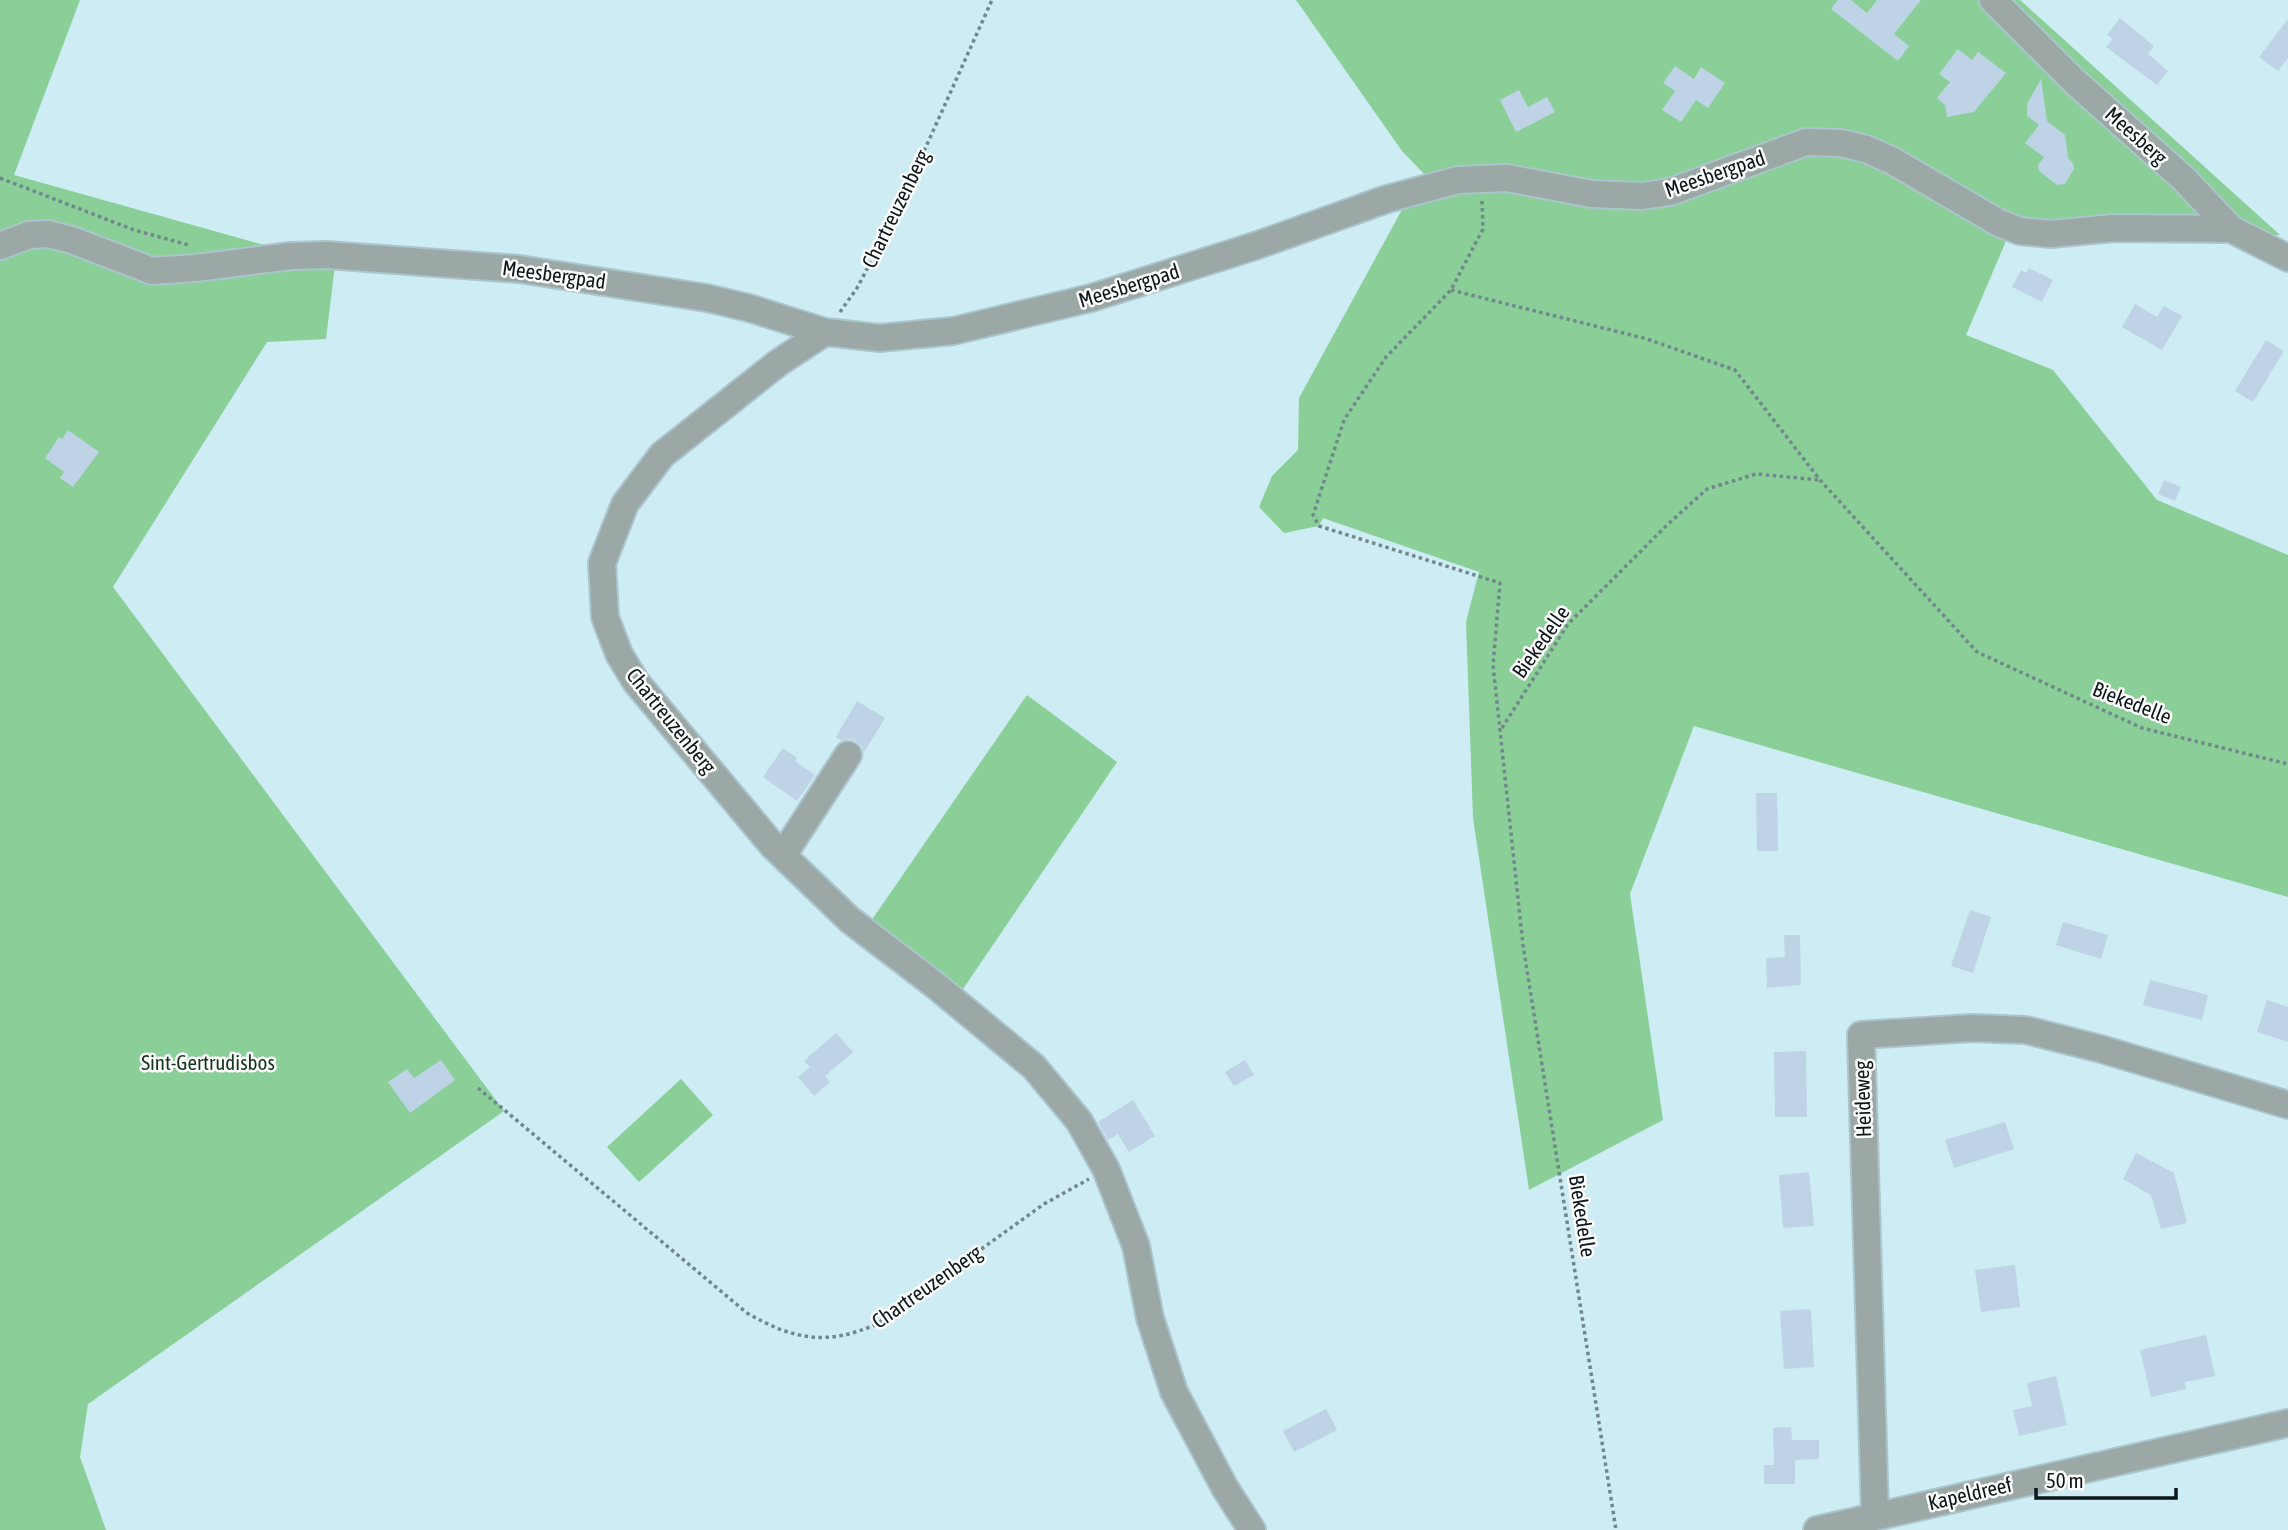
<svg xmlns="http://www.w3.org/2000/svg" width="2288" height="1530" viewBox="0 0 2288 1530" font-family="'Asap Condensed',sans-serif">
  <rect width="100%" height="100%" fill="#cdecf3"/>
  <g fill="#8acf97">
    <path d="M0,0H80L14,175L335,265L326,339L267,342L113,587L504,1111L88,1404L80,1457L106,1530H0Z"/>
    <path d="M1296,0H2020L2280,235L2006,241L1966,335L2053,370L2157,500L2288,555V897L1694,726L1630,894L1663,1120L1529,1190L1473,818L1466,622L1479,572L1323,518L1319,526L1284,533L1259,507L1272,476L1298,450L1299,398L1404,206L1428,178L1402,151Z"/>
    <path d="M1027,695L1117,762L963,989L871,921Z"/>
    <path d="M681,1079L713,1115L639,1182L607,1147Z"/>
  </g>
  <g fill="#bed3e5">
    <path d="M1838,0H1851L1867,13L1877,0H1921L1894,34L1909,46L1898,61L1831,9Z"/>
    <path d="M2120,18L2154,46L2148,54L2168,71L2157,85L2106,47L2113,39L2107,35Z"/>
    <path d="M2288,19V58L2278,71L2259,57Z"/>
    <path d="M1958,49L1972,60L1978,52L2006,73L1974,112L1947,117L1945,105L1937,98L1950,82L1939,74Z"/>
    <path d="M1675,66L1694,79L1701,67L1725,83L1708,108L1696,100L1681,122L1662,110L1675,91L1663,83Z"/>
    <path d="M2041,79L2047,121L2065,135L2068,158L2073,163L2074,169L2065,184L2057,185L2039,171L2038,165L2044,157L2025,143L2039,125L2027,116V104Z"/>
    <path d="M1519,90L1528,107L1547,97L1555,112L1516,132L1500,100Z"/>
    <path d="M2029,268L2053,280L2042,302L2012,287L2021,270L2026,273Z"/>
    <path d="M2135,304L2157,317L2164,306L2182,316L2162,350L2122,327Z"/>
    <path d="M2266,340L2284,351L2253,402L2235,391Z"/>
    <path d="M68,430L99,452L73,487L60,478L64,472L45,458L59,437L62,439Z"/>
    <path d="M2164,480L2181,487L2175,501L2158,494Z"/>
    <path d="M857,701L885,718L863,754L862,747L856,741L850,739L842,741L836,737Z"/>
    <path d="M783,748L797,758L795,761L815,775L797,801L763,777Z"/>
    <path d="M1756,793H1777L1778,851H1757Z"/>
    <path d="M1970,910L1991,917L1973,973L1951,966Z"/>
    <path d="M2063,922L2108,935L2101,959L2056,945Z"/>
    <path d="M1784,935H1800L1801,985L1767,988L1766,958L1785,957Z"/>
    <path d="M2150,980L2208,995L2202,1020L2143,1005Z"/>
    <path d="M2267,1000L2288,1007V1042L2257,1032Z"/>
    <path d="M836,1033L853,1052L825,1076L830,1082L814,1096L798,1077L810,1067L804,1061Z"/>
    <path d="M1806,1051L1807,1117H1775L1774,1052Z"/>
    <path d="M441,1060L455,1080L410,1113L388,1082L407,1069L414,1078Z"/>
    <path d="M1245,1060L1254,1075L1234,1086L1225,1072Z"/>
    <path d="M1133,1100L1155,1136L1129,1152L1118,1134L1108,1140L1098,1122Z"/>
    <path d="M2005,1122L2014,1149L1954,1168L1945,1140Z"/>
    <path d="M2136,1153L2174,1173L2187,1223L2161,1229L2151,1195L2123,1179Z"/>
    <path d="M1809,1172L1814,1226L1783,1228L1779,1175Z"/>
    <path d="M2015,1265L2020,1307L1981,1312L1975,1270Z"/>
    <path d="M1811,1309L1814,1367L1784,1369L1780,1311Z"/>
    <path d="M2206,1335L2215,1376L2185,1382L2186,1389L2151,1397L2140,1350Z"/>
    <path d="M2056,1376L2067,1425L2019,1436L2013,1410L2032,1406L2027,1383Z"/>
    <path d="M1326,1409L1337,1430L1294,1452L1283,1431Z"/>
    <path d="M1791,1427L1792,1440H1819V1459L1795,1460V1484H1764V1465H1774L1773,1428Z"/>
  </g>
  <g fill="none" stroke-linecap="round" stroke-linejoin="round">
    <defs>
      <g id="minor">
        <path d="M1993,0L2074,81L2184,179L2231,229L2288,258"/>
        <path d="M0,246L29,235L48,234L72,240L152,271L196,268L291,256L327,255L519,269L707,298L749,308L825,332L880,338L953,331L1091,298L1255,246L1387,199L1458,180L1507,178L1592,194L1642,196L1670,192L1806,142L1841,143L1866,149L1891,160L1999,223L2020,231L2051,234L2113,228L2231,229"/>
        <path d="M825,332L778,363L662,455L625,504L602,563L605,617L619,654L636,682L773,846L850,920L935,985L1034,1067L1079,1121L1106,1169L1136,1246L1150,1318L1174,1392L1225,1488L1252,1530"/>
        <path d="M783,855L848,755"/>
        <path d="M1875,1515L1861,1035L1972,1028L2026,1030L2101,1049L2288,1105"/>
        <path d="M1817,1530L2288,1423"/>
      </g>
    </defs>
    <use href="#minor" stroke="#aac5cc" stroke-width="30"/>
    <g stroke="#71878c" stroke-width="3.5" stroke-dasharray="3.5 3.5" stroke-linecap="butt">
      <path d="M0,178L134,230L189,245"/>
      <path d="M1482,201L1483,229L1451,290L1386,357L1344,420L1313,515L1319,526L1500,583L1493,665L1523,945L1616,1530"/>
      <path d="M1451,290L1647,339L1735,370L1820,480L1977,652L2142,728L2288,764"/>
      <path d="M840,312L857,288L893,220L992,0"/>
      <path d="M1502,728L1568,624L1667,525L1707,489L1756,474L1820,480"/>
      <path d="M478,1088L747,1313C794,1340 827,1346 877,1324L1044,1204L1089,1179"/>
    </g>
    <use href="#minor" stroke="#9ba8a5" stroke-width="26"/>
  </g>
  <g text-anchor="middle" stroke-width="5" stroke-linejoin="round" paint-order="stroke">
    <g font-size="21" fill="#0b1619" stroke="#fff">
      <text transform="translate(2136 136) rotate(42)" y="7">Meesberg</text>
      <text transform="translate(1715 174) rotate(-19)" y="7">Meesbergpad</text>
      <text transform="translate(896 209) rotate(-64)" y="7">Chartreuzenberg</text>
      <text transform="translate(554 275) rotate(8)" y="7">Meesbergpad</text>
      <text transform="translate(1129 286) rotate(-17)" y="7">Meesbergpad</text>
      <text transform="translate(1541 642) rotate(-55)" y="7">Biekedelle</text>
      <text transform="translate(2132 703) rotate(21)" y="7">Biekedelle</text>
      <text transform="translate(671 721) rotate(51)" y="7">Chartreuzenberg</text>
      <text transform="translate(1863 1099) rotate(-92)" y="7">Heideweg</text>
      <text transform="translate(1582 1216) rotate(81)" y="7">Biekedelle</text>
      <text transform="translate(927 1287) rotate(-35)" y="7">Chartreuzenberg</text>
      <text transform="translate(1970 1494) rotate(-13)" y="7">Kapeldreef</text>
    </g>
    <g font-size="21" fill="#12341a" stroke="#fff">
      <text x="208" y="1070">Sint-Gertrudisbos</text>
    </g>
  </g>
  <path d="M2036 1488v10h140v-10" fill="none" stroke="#0b1619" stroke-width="3.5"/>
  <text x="2046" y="1488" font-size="21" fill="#0b1619" stroke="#ffffff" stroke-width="5" paint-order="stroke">50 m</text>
</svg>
